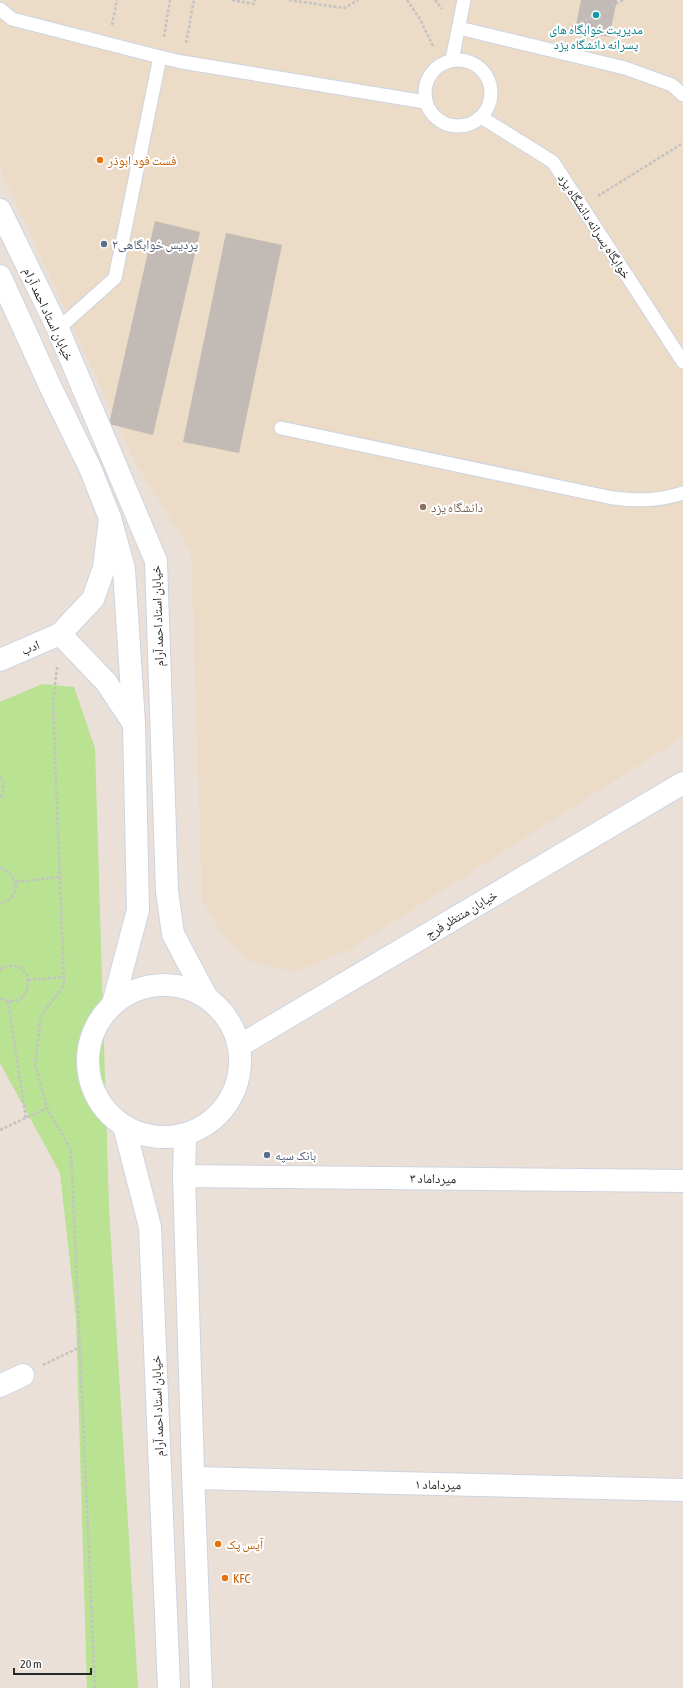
<svg xmlns="http://www.w3.org/2000/svg" width="683" height="1688" viewBox="0 0 683 1688" font-family="'Asap Condensed','Noto Naskh Arabic',sans-serif">
  <rect width="100%" height="100%" fill="#eae0d8"/>
  <path fill="#ecdbc6" d="M0,0H683V737L349,950L294,972L249,961L222,933L202,900L191,551L136,464L0,168Z"/>
  <path fill="#b9e293" d="M42,684L74,687L95,748L109,1208L138,1688H87L76,1317L60,1173L0,1063V702Z"/>
  <g fill="#c2bab5">
    <path d="M581,0H617L609,37L575,30Z"/>
    <path d="M155,221L200,232L153,435L109,424Z"/>
    <path d="M226,233L282,245L239,453L183,442Z"/>
  </g>
  <g fill="none" stroke-linecap="round" stroke-linejoin="round">
    <defs>
      <g id="lane">
        <path d="M0,9L12,19L160,57L115,278L58,329"/>
        <path d="M459,28L625,68L672,85L683,95"/>
        <path d="M160,57L182,62L425,102"/>
        <circle cx="458" cy="93" r="33"/>
        <path d="M452,60L464,0"/>
        <path d="M481,117L553,162L683,362"/>
        <path d="M281,428L613,498C639,501 659,501 683,493"/>
      </g>
      <g id="street">
        <path d="M60,634L106,682L134,724"/>
        <path d="M0,660L60,634L93,599L104,568L110,518"/>
        <path d="M184,1176L683,1181"/>
        <path d="M0,1386L23,1375"/>
        <path d="M193,1478L683,1490"/>
      </g>
      <g id="secondary">
        <path d="M0,210L58,329L156,561L167,891L173,934L207,998"/>
        <path d="M0,276L50,386L90,468L110,518L124,569L134,724L138,910L113,1004"/>
        <circle cx="164" cy="1061" r="76"/>
        <path d="M239,1046L683,783"/>
        <path d="M124,1126L150,1227L169,1688"/>
        <path d="M185,1135L184,1176L193,1471L201,1688"/>
      </g>
    </defs>
    <use href="#lane" stroke="#cdd4e1" stroke-width="15"/>
    <use href="#street" stroke="#cdd4e1" stroke-width="24"/>
    <use href="#secondary" stroke="#cdd4e1" stroke-width="24"/>
    <g stroke="#c3c3c3" stroke-width="2.5" stroke-dasharray="3 2" stroke-linecap="butt">
      <path d="M232,0L254,4L255,0"/>
      <path d="M289,0L344,8L358,0"/>
      <path d="M407,0L420,19L434,48"/>
      <path d="M435,0L442,9"/>
      <path d="M112,25L117,0"/>
      <path d="M563,32L623,0"/>
      <path d="M164,37L170,0"/>
      <path d="M186,43L194,0"/>
      <path d="M598,196L683,143"/>
      <path d="M57,667L53,703L64,985L41,1016L35,1064L47,1108L71,1150L95,1688"/>
      <path d="M0,776L4,783L2,795L0,797"/>
      <path d="M0,868C20,874 22,899 0,903"/>
      <path d="M16,882L60,877"/>
      <path d="M0,970C3,967 5,967 9,966C38,962 33,1014 0,998"/>
      <path d="M28,980L63,977"/>
      <path d="M8,1001L26,1119"/>
      <path d="M0,1130L47,1108"/>
      <path d="M43,1365L80,1347"/>
    </g>
    <use href="#lane" stroke="#fff" stroke-width="13"/>
    <use href="#street" stroke="#fff" stroke-width="22"/>
    <use href="#secondary" stroke="#fff" stroke-width="22"/>
  </g>
  <circle fill="#0f9aa8" stroke="#fff" stroke-width="1.5" cx="596" cy="15" r="4"/>
  <g fill="#e8710a" stroke="#fff" stroke-width="1.5">
    <circle cx="100" cy="160" r="4"/>
    <circle cx="218" cy="1544" r="4"/>
    <circle cx="225" cy="1578" r="4"/>
  </g>
  <g fill="#5c6f8a" stroke="#fff" stroke-width="1.5">
    <circle cx="104" cy="244" r="4"/>
    <circle cx="267" cy="1155" r="4"/>
  </g>
  <circle fill="#8d6e63" stroke="#fff" stroke-width="1.5" cx="423" cy="507" r="4"/>
  <g text-anchor="middle" stroke-width="4" stroke-linejoin="round" paint-order="stroke">
    <g font-size="13" fill="#0d838f" stroke="#fff">
      <text x="596" y="34">مدیریت خوابگاه های<tspan x="596" dy="15">پسرانه دانشگاه یزد</tspan></text>
    </g>
    <g font-size="13" fill="#c56008" stroke="#fff" text-anchor="start">
      <text x="108" y="165">فست فود ابوذر</text>
      <text x="226" y="1549">آیس پک</text>
      <text x="233" y="1583">KFC</text>
    </g>
    <g font-size="13" fill="#272727" stroke="#fff">
      <text transform="translate(595 226) rotate(57)" y="5">خوابگاه پسرانه دانشگاه یزد</text>
      <text transform="translate(49 314) rotate(65)" y="5">خیابان استاد احمد آرام</text>
      <text transform="translate(157 616) rotate(-92)" y="5">خیابان استاد احمد آرام</text>
      <text transform="translate(30 647) rotate(-23)" y="5">ادب</text>
      <text transform="translate(461 914) rotate(-31)" y="5">خیابان منتظر فرج</text>
      <text transform="translate(433 1178) rotate(1)" y="5">میرداماد ۳</text>
      <text transform="translate(157 1406) rotate(-92)" y="5">خیابان استاد احمد آرام</text>
      <text transform="translate(438 1484) rotate(1)" y="5">میرداماد ۱</text>
    </g>
    <g font-size="13" fill="#4e5e75" stroke="#fff" text-anchor="start">
      <text x="112" y="249">پردیس خوابگاهی٢</text>
      <text x="275" y="1160">بانک سپه</text>
    </g>
    <g font-size="13" fill="#785e54" stroke="#fff" text-anchor="start">
      <text x="431" y="512">دانشگاه یزد</text>
    </g>
  </g>
  <path d="M14 1668v6h77v-6" fill="none" stroke="#272727" stroke-width="2"/>
  <text x="20" y="1668" font-size="12" fill="#272727" stroke="#ffffff" stroke-width="3" paint-order="stroke">20 m</text>
</svg>
